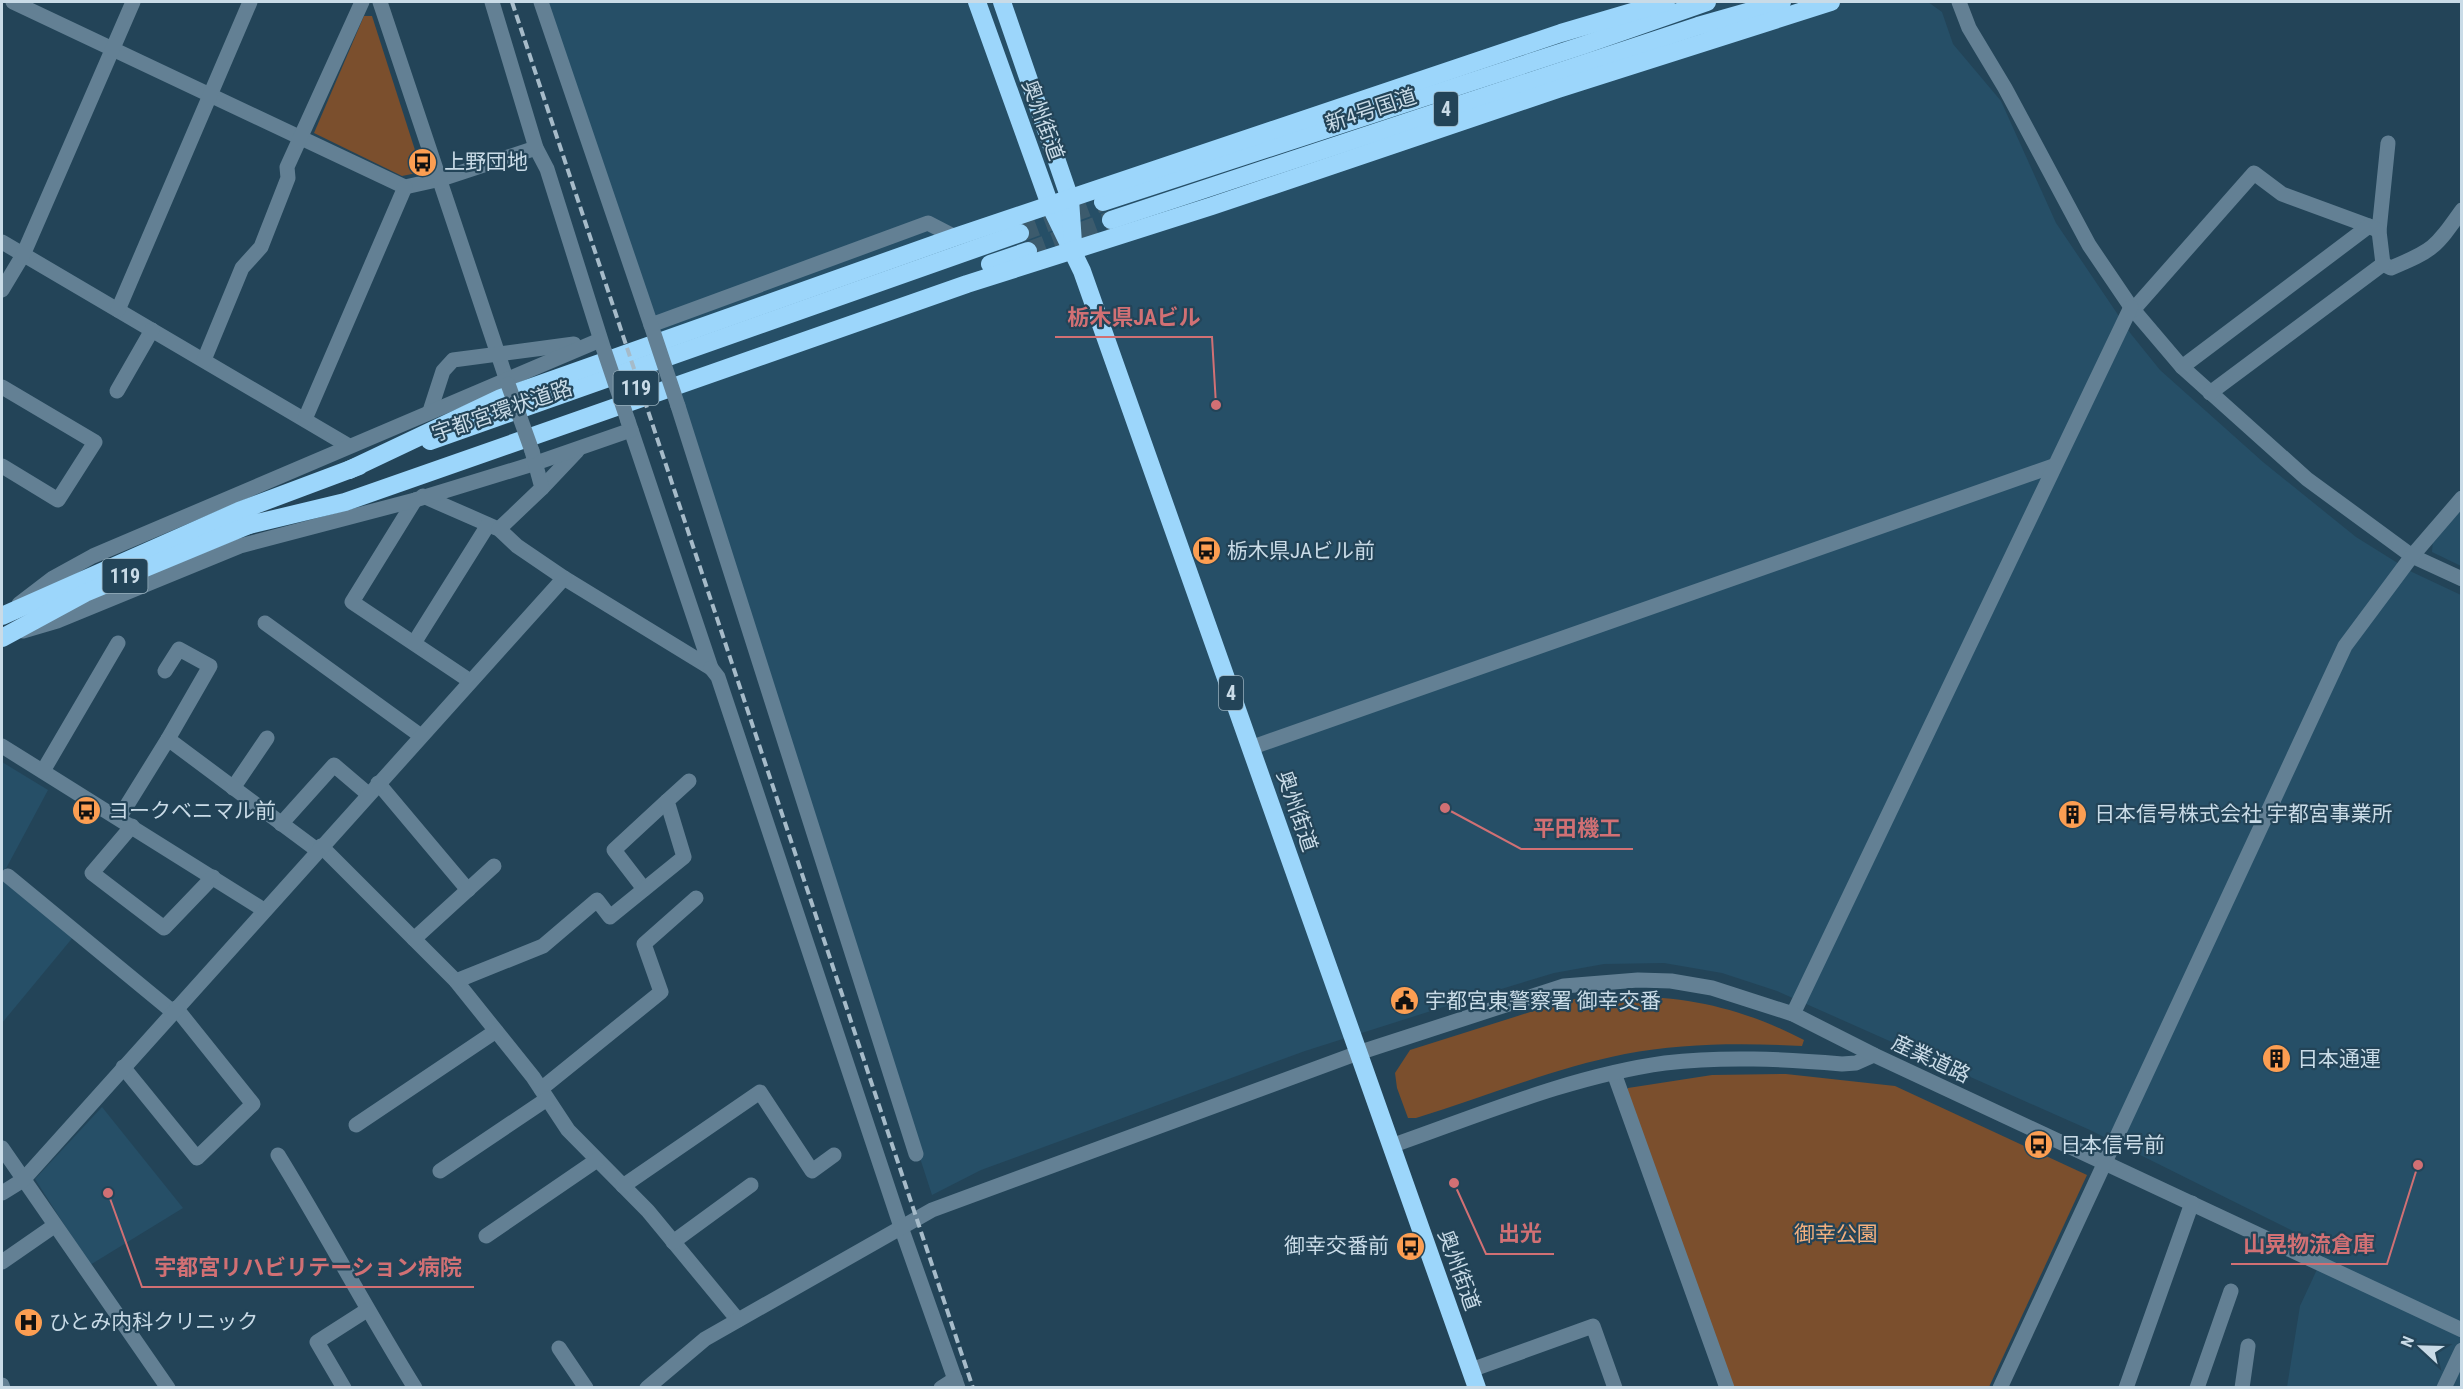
<svg xmlns="http://www.w3.org/2000/svg" width="2463" height="1389" viewBox="0 0 2463 1389" font-family="'Roboto Condensed','Noto Sans JP',sans-serif">
  <rect width="100%" height="100%" fill="#234458"/>
  <g fill="#264f67">
    <path d="M545,2H1928L1942,12L1953,44L2001,101L2056,223L2131,334L2160,370L2263,462L2356,537L2412,572L2461,595V1387H2287L2300,1306L2327,1248L2090,1130L1777,991L1722,973L1664,963L1604,964L1554,973L1475,997L1305,1051L981,1170L932,1195Z"/>
    <path d="M2459,510L2461,511V566L2432,552L2433,540Z"/>
    <path d="M2,762L48,790L2,876Z"/>
    <path d="M2,877L74,936L2,1023Z"/>
    <path d="M102,1107L183,1208L90,1265L35,1179Z"/>
  </g>
  <g fill="#7b4f2d">
    <path d="M364,16H372L422,172L402,176L314,133Z"/>
    <path d="M1608,996C1682,995 1738,1006 1804,1040L1802,1046C1743,1043 1682,1043 1625,1054C1554,1068 1485,1097 1416,1118H1408L1397,1088L1395,1073L1410,1050L1543,1008L1575,999Z"/>
    <path d="M1786,1074L1895,1086L2087,1175L1989,1387H1729L1621,1103L1628,1088L1712,1075Z"/>
  </g>
  <g fill="none" stroke-linecap="round" stroke-linejoin="round">
    <g stroke="#3c5b6d" stroke-width="18" stroke-dasharray="18 9" stroke-linecap="butt">
      <path d="M1020,233L1103,202"/>
      <path d="M1028,251L1111,220"/>
    </g>
    <g stroke="#638094" stroke-width="15">
      <path d="M13,2L405,187L441,179L536,148"/>
      <path d="M380,2L508,384"/>
      <path d="M492,2L536,148L547,169L604,350"/>
      <path d="M541,2L651,325L928,223L955,237"/>
      <path d="M1959,2L1969,28L2005,88L2089,245L2131,307L2182,367L2307,479L2412,556L2462,579"/>
      <path d="M2379,231L2388,143"/>
      <path d="M2,242L349,446"/>
      <path d="M2,290L23,255L133,2"/>
      <path d="M118,310L250,2"/>
      <path d="M2133,310L2254,173L2282,194L2369,226"/>
      <path d="M204,360L242,268L261,247L288,178L287,167L362,2"/>
      <path d="M2182,367L2369,226L2379,231L2383,264L2391,268C2434,250 2435,248 2462,210"/>
      <path d="M2,387L95,442L58,500L2,466"/>
      <path d="M117,391L152,330"/>
      <path d="M2210,393L2383,264"/>
      <path d="M678,406L916,1154"/>
      <path d="M430,411L443,371L453,360L574,344"/>
      <path d="M305,419L405,187"/>
      <path d="M542,488L577,451"/>
      <path d="M423,496L496,528"/>
      <path d="M415,500L352,602L470,681"/>
      <path d="M564,578L711,668L628,421"/>
      <path d="M19,604L53,578L93,556L600,340"/>
      <path d="M265,623L421,736"/>
      <path d="M23,631L57,621L240,546L415,500L536,463L631,430"/>
      <path d="M414,643L488,525"/>
      <path d="M711,668L718,677L901,1227L958,1388"/>
      <path d="M165,671L179,649L210,666L168,739"/>
      <path d="M2,746L264,910"/>
      <path d="M1250,748L2053,466"/>
      <path d="M43,771L118,643"/>
      <path d="M378,783L468,890"/>
      <path d="M233,788L267,738"/>
      <path d="M119,818L168,739L317,850"/>
      <path d="M281,824L334,765L368,794"/>
      <path d="M132,826L92,873L164,928L213,877"/>
      <path d="M321,846L456,981L533,1077L568,1130L648,1211L738,1320"/>
      <path d="M8,876L173,1012"/>
      <path d="M644,889L614,850L667,801"/>
      <path d="M414,939L494,866"/>
      <path d="M456,981L543,946L597,900L610,917L684,857L667,801L689,781"/>
      <path d="M1793,1014L2131,307"/>
      <path d="M123,1067L197,1158L253,1104L176,1008"/>
      <path d="M1614,1073L1727,1388"/>
      <path d="M541,1089L661,992L644,944L696,898"/>
      <path d="M356,1125L496,1031"/>
      <path d="M1391,1146C1480,1115 1571,1076 1665,1063C1724,1056 1783,1059 1842,1064L1856,1063L1874,1055"/>
      <path d="M2,1148L168,1388"/>
      <path d="M278,1155C325,1231 367,1311 415,1388"/>
      <path d="M440,1171L547,1099"/>
      <path d="M623,1186L760,1092L812,1171L834,1155"/>
      <path d="M2,1193L23,1180L564,578L517,546L499,529L542,488L532,451"/>
      <path d="M486,1236L597,1160"/>
      <path d="M673,1242L751,1185"/>
      <path d="M2,1262L54,1226"/>
      <path d="M559,1348L586,1388"/>
      <path d="M1471,1370L1593,1326L1615,1388"/>
      <path d="M2,1385L3,1388"/>
      <path d="M344,1388L317,1342L367,1310"/>
      <path d="M647,1388L705,1339L932,1210L1358,1053L1564,986L1638,980L1671,981L1712,988L1793,1014L1874,1055L2462,1330"/>
      <path d="M941,1388L955,1379"/>
      <path d="M2000,1388L2345,646L2412,556L2462,498"/>
      <path d="M2126,1388L2192,1203"/>
      <path d="M2197,1388L2231,1291"/>
      <path d="M2242,1388L2248,1346"/>
      <path d="M2444,1388L2462,1350"/>
    </g>
    <g stroke="#9cd6fb" stroke-width="18">
      <path d="M977,2L1050,205L1082,271L1477,1388"/>
      <path d="M1002,2L1070,199L1073,243"/>
      <path d="M1103,202L1584,45L1707,2"/>
      <path d="M1111,220L1698,26L1782,2"/>
      <path d="M990,264L1028,251"/>
      <path d="M430,441L1020,233"/>
      <path d="M349,470L501,398L955,237L1561,33L1666,2"/>
      <path d="M245,526L345,502L967,284L1212,206L1558,89L1831,2"/>
      <path d="M2,616L239,511L359,466"/>
      <path d="M2,638L85,593L256,522"/>
    </g>
    <path stroke="#a6bbc9" stroke-width="4" stroke-dasharray="9 4.5" stroke-linecap="butt" d="M512,2L973,1388"/>
    <g stroke="#638094" stroke-width="15">
      <path d="M651,325L678,406"/>
      <path d="M604,350L628,421"/>
      <path d="M508,384L532,451"/>
    </g>
  </g>
  <defs>
    <symbol id="bus-disc" viewBox="-11 -11 22 22"><circle r="9.5" fill="#fc9e52" stroke="#234458"/><path d="M-5-6H5V4H4V6H2V4H-2V6H-4V4H-5ZM-3.5-4V0h7V-4ZM-3.5 1.2v1.5H-2V1.2ZM2 1.2v1.5H3.5V1.2Z" fill="#111"/></symbol>
    <symbol id="building-disc" viewBox="-11 -11 22 22"><circle r="9.5" fill="#fc9e52" stroke="#234458"/><path d="M-4-6H4V6H1V3H-1V6H-4ZM-2.5-4.3h1.7v1.8h-1.7ZM.8-4.3h1.7v1.8H.8ZM-2.5-1h1.7V.8h-1.7ZM.8-1h1.7V.8H.8Z" fill="#111"/></symbol>
    <symbol id="civic-disc" viewBox="-11 -11 22 22"><circle r="9.5" fill="#fc9e52" stroke="#234458"/><path d="M-.6-6.5H3V-4.5H.6V-3L4-1V1h2V6H-6V1h2V-1L-.6-3ZM-1.2 2.5V6h2.4V2.5Z" fill="#111"/></symbol>
    <symbol id="hospital-disc" viewBox="-11 -11 22 22"><circle r="9.5" fill="#fc9e52" stroke="#234458"/><path d="M-5-5h3v3.5h4V-5h3V5h-3V1.5h-4V5h-3Z" fill="#111"/></symbol>
  </defs>
  <g fill-rule="evenodd">
    <use href="#bus-disc" x="406" y="146" width="33" height="33"/>
    <use href="#bus-disc" x="1190" y="534" width="33" height="33"/>
    <use href="#bus-disc" x="70" y="794" width="33" height="33"/>
    <use href="#building-disc" x="2056" y="798" width="33" height="33"/>
    <use href="#civic-disc" x="1388" y="984" width="33" height="33"/>
    <use href="#building-disc" x="2260" y="1042" width="33" height="33"/>
    <use href="#bus-disc" x="2022" y="1128" width="33" height="33"/>
    <use href="#bus-disc" x="1394" y="1230" width="33" height="33"/>
    <use href="#hospital-disc" x="12" y="1306" width="33" height="33"/>
  </g>
  <g text-anchor="middle" stroke-width="4.5" stroke-linejoin="round" paint-order="stroke">
    <g fill="#234458" stroke="#97aebc" stroke-width="1.5">
      <rect x="1434" y="92" width="24" height="34" rx="4.5"/>
      <rect x="613.5" y="371" width="45" height="34" rx="4.5"/>
      <rect x="102.5" y="559" width="45" height="34" rx="4.5"/>
      <rect x="1219" y="676" width="24" height="34" rx="4.5"/>
    </g>
    <g font-size="20" font-weight="bold" fill="#c9dbe7">
      <text x="1446" y="116">4</text>
      <text x="636" y="395">119</text>
      <text x="125" y="583">119</text>
      <text x="1231" y="700">4</text>
    </g>
    <g font-size="21" fill="#c9dbe7" stroke="#234458">
      <text transform="translate(1371 110) rotate(-18)" y="7">新4号国道</text>
      <text transform="translate(1043 120) rotate(70)" y="7">奥州街道</text>
      <text transform="translate(502 411) rotate(-19)" y="7">宇都宮環状道路</text>
      <text transform="translate(1297 811) rotate(71)" y="7">奥州街道</text>
      <text transform="translate(1931 1059) rotate(25)" y="7">産業道路</text>
      <text transform="translate(1459 1270) rotate(70)" y="7">奥州街道</text>
    </g>
    <g font-size="21" fill="#c9dbe7" stroke="#234458" text-anchor="start">
      <text x="444" y="169">上野団地</text>
      <text x="1227" y="558">栃木県JAビル前</text>
      <text x="108" y="818">ヨークベニマル前</text>
      <text x="2094" y="821">日本信号株式会社 宇都宮事業所</text>
      <text x="1425" y="1008">宇都宮東警察署 御幸交番</text>
      <text x="2297" y="1066">日本通運</text>
      <text x="2060" y="1152">日本信号前</text>
      <text x="1389" y="1253" text-anchor="end">御幸交番前</text>
      <text x="49" y="1329">ひとみ内科クリニック</text>
    </g>
    <g font-size="21" fill="#f4b07e" stroke="#234458">
      <text x="1836" y="1241">御幸公園</text>
    </g>
  </g>
  <path fill="none" stroke="#d17074" stroke-width="2" d="M1216 405L1212 337H1055M1445 808L1521 849H1633M1454 1183L1486 1254H1554M2418 1165L2387 1264H2231M108 1193L142 1287H474"/>
  <g fill="#d17074" stroke="#234458" stroke-width="2">
    <circle cx="1216" cy="405" r="6"/>
    <circle cx="1445" cy="808" r="6"/>
    <circle cx="1454" cy="1183" r="6"/>
    <circle cx="2418" cy="1165" r="6"/>
    <circle cx="108" cy="1193" r="6"/>
  </g>
  <g font-size="22" text-anchor="middle" font-weight="bold" fill="#d17074" stroke="#234458" stroke-width="4.5" stroke-linejoin="round" paint-order="stroke">
    <text x="1134" y="325">栃木県JAビル</text>
    <text x="1577" y="836">平田機工</text>
    <text x="1520" y="1241">出光</text>
    <text x="2309" y="1252">山晃物流倉庫</text>
    <text x="308" y="1275">宇都宮リハビリテーション病院</text>
  </g>
  <rect width="2463" height="1389" fill="none" stroke="#c9dbe7" stroke-width="6"/>
  <g transform="translate(2421 1347) rotate(292)" stroke="#234458" stroke-width="4.5" paint-order="stroke">
  <path d="M0-4.5L10 22L0 15L-10 22Z" fill="#c9dbe7"/>
  <text y="-9" font-size="16" font-weight="bold" text-anchor="middle" fill="#c9dbe7">N</text>
  </g>
</svg>
